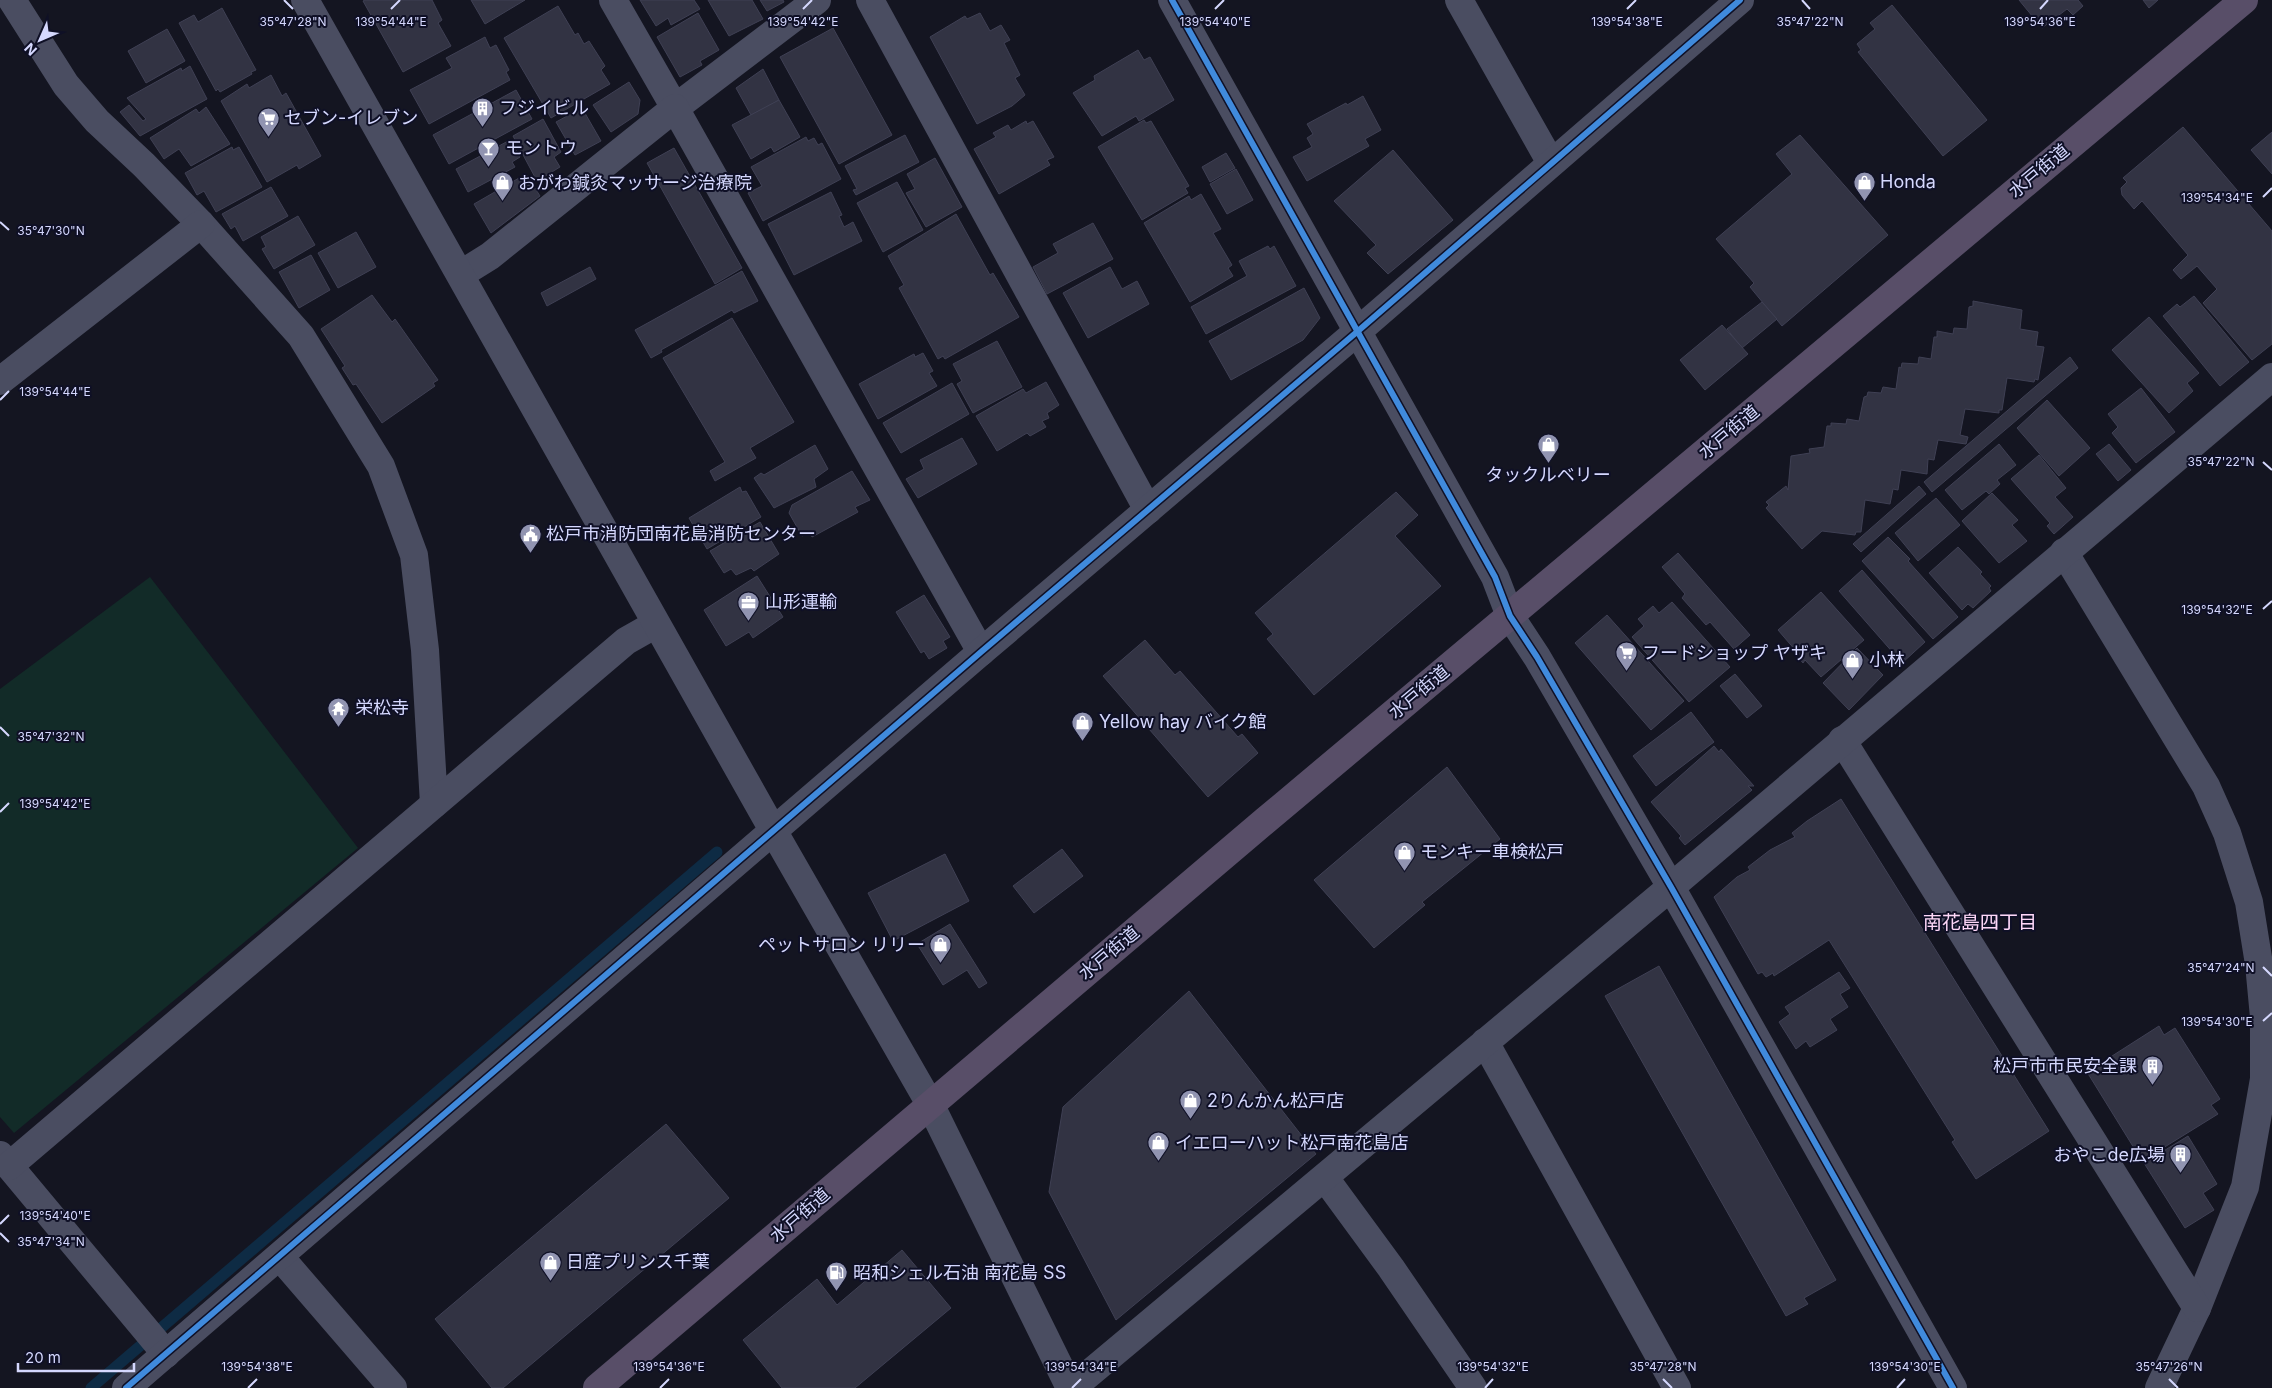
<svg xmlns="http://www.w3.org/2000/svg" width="2272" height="1388" viewBox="0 0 2272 1388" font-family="Inter,'Noto Sans JP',sans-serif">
  <rect width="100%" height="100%" fill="#141521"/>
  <path fill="#122b28" d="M150,577L358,848L14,1133L0,1117V689Z"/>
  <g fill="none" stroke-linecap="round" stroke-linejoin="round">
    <path stroke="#0e2b44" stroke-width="11" d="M91,1388L717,852"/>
  </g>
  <g fill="#323343" stroke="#3f4054">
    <path d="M365,0H432L442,20L438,23L451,46L403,72L363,1Z"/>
    <path d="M471,0H525L485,24Z"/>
    <path d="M640,0H694L700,9L671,25L668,18L656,26Z"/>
    <path d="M708,0H752L763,19L729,36Z"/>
    <path d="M760,0H783L784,2L767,11Z"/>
    <path d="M2019,0H2078L2083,6L2073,15L2067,9L2042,28Z"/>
    <path d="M2143,0H2158L2149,8Z"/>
    <path d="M1892,5L1987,120L1943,156L1858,52L1861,50L1857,44L1875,29L1870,23Z"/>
    <path d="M558,6L575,35L578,33L584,44L589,41L605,66L601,70L610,84L551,118L504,38Z"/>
    <path d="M222,8L256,70L251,72L252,74L220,92L218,89L216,91L179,23L194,15L198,22Z"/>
    <path d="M698,13L719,50L700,61L702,65L680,77L657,37Z"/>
    <path d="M980,13L990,31L1001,25L1010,40L1004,43L1020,75L1015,78L1025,95L1012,106L977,124L930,37L965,16L967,19Z"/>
    <path d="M833,28L892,135L839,164L780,57Z"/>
    <path d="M167,29L185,61L146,83L128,51Z"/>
    <path d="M485,37L490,48L496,45L509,70L506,72L510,80L429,124L410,90L452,68L446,58Z"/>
    <path d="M1138,50L1144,60L1150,57L1174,100L1139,121L1136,116L1102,136L1073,93L1095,80L1094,76Z"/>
    <path d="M190,66L207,99L140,136L120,112L129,105L143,121L146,119L127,98L181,68L182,71Z"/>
    <path d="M763,69L779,100L751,115L736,88Z"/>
    <path d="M271,75L282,96L286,93L321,156L299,169L297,165L267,182L221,101L247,84L249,88Z"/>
    <path d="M629,82L640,100L638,114L611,132L593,105Z"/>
    <path d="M516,90L532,119L449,164L433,135Z"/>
    <path d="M1363,96L1381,130L1365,139L1369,146L1307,181L1293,157L1312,147L1307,138L1313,134L1307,124L1346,103L1347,105Z"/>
    <path d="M779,100L800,137L774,152L771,147L751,159L732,125Z"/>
    <path d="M206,107L230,144L191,166L179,149L164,159L150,138L196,109L199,113Z"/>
    <path d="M582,108L601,141L575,155L556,122Z"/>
    <path d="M543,119L561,152L554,157L560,167L537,181L513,136Z"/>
    <path d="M1144,120L1146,123L1151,121L1189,186L1185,188L1188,193L1142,220L1098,147Z"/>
    <path d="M1026,121L1027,124L1033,121L1054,157L1047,160L1050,165L999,194L974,149L996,137L993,133L1008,125L1011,130Z"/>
    <path d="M2183,127L2272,231V344L2252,360L2203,303L2217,289L2197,266L2181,279L2173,270L2188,255L2142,201L2134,209L2122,195L2121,188L2127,182L2123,178Z"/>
    <path d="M2272,132V174L2251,150Z"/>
    <path d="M905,135L919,162L856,195L853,190L857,189L845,166Z"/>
    <path d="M1800,135L1888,235L1782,326L1750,287L1754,283L1716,239L1792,174L1776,154Z"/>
    <path d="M806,137L808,141L814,138L818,145L822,143L841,179L763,221L748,193L762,186L751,167Z"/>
    <path d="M510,140L520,157L512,162L515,167L468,192L456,169Z"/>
    <path d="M232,147L233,150L239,147L262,187L216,212L204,191L197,195L185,173Z"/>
    <path d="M674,148L742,268L715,284L647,163Z"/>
    <path d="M1393,150L1453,220L1388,274L1367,253L1376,245L1334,201Z"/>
    <path d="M1226,153L1235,168L1210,182L1202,167Z"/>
    <path d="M935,158L962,207L926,227L906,193L915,189L907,174Z"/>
    <path d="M1236,169L1253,200L1227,214L1210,184Z"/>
    <path d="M526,174L540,196L491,233L474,204Z"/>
    <path d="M897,182L923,230L883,252L857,203Z"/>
    <path d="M271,187L288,216L243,241L235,226L231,229L222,214Z"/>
    <path d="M831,192L842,215L839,216L844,227L853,222L862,241L794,275L768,224Z"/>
    <path d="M1201,194L1221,229L1213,233L1232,265L1228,268L1233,276L1190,302L1144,223L1189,196L1191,200Z"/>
    <path d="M956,214L990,275L993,273L1019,317L945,359L943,356L938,359L899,288L904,285L888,256Z"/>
    <path d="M298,216L315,245L274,269L262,249L266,247L261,237Z"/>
    <path d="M1093,223L1113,259L1047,294L1033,267L1058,253L1053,244Z"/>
    <path d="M356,232L376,267L338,288L318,253Z"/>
    <path d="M1268,246L1270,249L1274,246L1296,286L1206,334L1191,307L1247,276L1239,261Z"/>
    <path d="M311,255L330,290L299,308L279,272Z"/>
    <path d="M590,267L596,279L547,306L541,293Z"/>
    <path d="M1110,267L1122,289L1137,281L1149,304L1088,338L1063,293Z"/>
    <path d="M742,271L758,301L734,313L732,310L661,350L662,352L651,358L635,330Z"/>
    <path d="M1304,288L1320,318L1303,340L1231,380L1209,341Z"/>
    <path d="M372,295L392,322L395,319L438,380L433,383L435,386L382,423L356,384L353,385L342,368L345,366L321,329Z"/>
    <path d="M2194,296L2249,362L2220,386L2163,316L2177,304L2180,307Z"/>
    <path d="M1973,301L2022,310L2020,329L2038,332L2036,346L2044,347L2038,380L2035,379L2034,382L2007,378L2002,410H1999V413L1965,409L1960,435L1968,437L1966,444L1938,440L1934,460L1928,459L1927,474L1901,470L1898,490L1893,489L1890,504L1865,500L1861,532H1856L1855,535L1822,531L1802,549L1766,508L1769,505L1766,502L1786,486L1788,490L1791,456L1810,453L1809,449L1824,447L1827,426H1831V423L1846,424L1847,419L1859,421L1864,397L1867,396L1868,392L1881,393L1883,387L1896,389L1899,367L1901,368L1902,363L1918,364L1919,357L1931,359L1934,337H1937V331L1953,334L1954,328L1967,329L1969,307L1973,306Z"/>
    <path d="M1762,302L1777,319L1742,348L1727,329Z"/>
    <path d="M2149,317L2199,373L2187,383L2193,391L2169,413L2112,350Z"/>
    <path d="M732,318L794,422L750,448L756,458L715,481L710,471L725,462L663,358Z"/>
    <path d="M1722,325L1748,354L1705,390L1680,360Z"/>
    <path d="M997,341L1022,387L973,413L957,384L962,381L953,364Z"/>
    <path d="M923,353L933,371L929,373L937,386L878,419L859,384L914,354L915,357Z"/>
    <path d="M2070,357L2078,368L1932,492L1924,482Z"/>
    <path d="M1046,382L1059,405L1047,413L1049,418L1042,421L1046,427L1030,436L1027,433L997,451L976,416L1023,389L1026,393Z"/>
    <path d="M952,383L969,414L901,453L883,423Z"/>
    <path d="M2141,388L2175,432L2136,463L2112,433L2118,427L2108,414Z"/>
    <path d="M2047,400L2090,448L2059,476L2017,428Z"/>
    <path d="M962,438L977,464L918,498L906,479L924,469L920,460Z"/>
    <path d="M1999,444L2016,465L1997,480L2000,484L1989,494L1986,491L1962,510L1945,490Z"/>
    <path d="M2109,444L2131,470L2118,481L2096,454Z"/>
    <path d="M815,445L828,469L814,479L816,487L774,508L754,478L761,473L764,475Z"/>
    <path d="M2039,455L2066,488L2055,497L2073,517L2054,534L2047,526L2050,523L2011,479Z"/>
    <path d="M852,471L870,500L855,507L858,512L812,537L810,532L802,536L789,513L792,505Z"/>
    <path d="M1919,486L1926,494L1861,552L1853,544Z"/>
    <path d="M740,487L742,492L746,491L761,517L707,549L689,518Z"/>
    <path d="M1396,492L1418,515L1395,536L1441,586L1314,695L1267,639L1273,634L1255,613Z"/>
    <path d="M1992,493L2018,520L2012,525L2027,541L1999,563L1962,521Z"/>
    <path d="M1936,498L1960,525L1918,561L1895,533Z"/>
    <path d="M760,522L779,554L754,571L751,568L736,575L731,569L724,573L710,551Z"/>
    <path d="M1888,537L1910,559L1908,561L1958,617L1933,639L1862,561Z"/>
    <path d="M1958,547L1982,572L1980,574L1991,586L1989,588L1991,591L1973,608L1968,604L1962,610L1929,573Z"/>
    <path d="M1678,553L1750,635L1734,649L1710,622L1706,625L1682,598L1685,594L1662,567Z"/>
    <path d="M1862,570L1925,642L1902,663L1839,591Z"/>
    <path d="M757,576L783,617L753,638L749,632L726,646L704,610Z"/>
    <path d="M1821,592L1864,640L1821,677L1805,660L1803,663L1794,652L1796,651L1778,630Z"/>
    <path d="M924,595L950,637L943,641L947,648L929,659L924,651L921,653L896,612Z"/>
    <path d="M1672,602L1730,667L1689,702L1632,637L1644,626L1638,619L1653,606L1659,613Z"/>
    <path d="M1607,615L1684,701L1651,730L1575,643Z"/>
    <path d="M1145,640L1175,675L1180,671L1238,737L1242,734L1258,753L1208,797L1103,676Z"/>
    <path d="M1857,648L1883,675L1849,710L1823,683Z"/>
    <path d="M1735,674L1762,706L1747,718L1720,686Z"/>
    <path d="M1691,712L1714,742L1656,786L1633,756Z"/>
    <path d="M1714,746L1719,752L1721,749L1754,786H1748L1752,790L1685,845L1679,838L1681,836L1651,802Z"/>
    <path d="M1447,767L1500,839L1422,902L1425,905L1374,948L1314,880Z"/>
    <path d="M1841,799L2049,1131L1976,1179L1952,1142L1955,1140L1829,940L1774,976L1773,973L1766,977L1762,972L1758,974L1714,897L1737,877L1750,870L1748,867L1770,850L1795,837L1792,833L1807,821Z"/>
    <path d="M1062,849L1083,876L1034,913L1013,886Z"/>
    <path d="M945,854L969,901L893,941L868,893Z"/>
    <path d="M950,924L987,983L979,988L967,970L943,985L917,944Z"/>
    <path d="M1659,966L1836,1280L1804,1298L1808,1304L1786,1316L1605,996Z"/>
    <path d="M1839,972L1850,988L1840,994L1848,1007L1830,1019L1837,1030L1810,1047L1806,1041L1796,1049L1779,1022L1790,1014L1785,1007Z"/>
    <path d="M1189,991L1316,1154L1116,1320L1049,1192L1063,1107Z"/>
    <path d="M2159,1026L2164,1035L2175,1028L2220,1099L2211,1105L2218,1114L2142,1161L2087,1072Z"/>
    <path d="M666,1124L729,1198L503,1388H492L435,1319Z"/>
    <path d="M2188,1136L2217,1184L2203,1193L2214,1210L2185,1228L2144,1163Z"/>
    <path d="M902,1250L951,1308L855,1388H782L743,1340L817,1279L837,1305Z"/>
  </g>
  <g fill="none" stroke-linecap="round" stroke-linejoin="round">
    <g stroke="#4a4d61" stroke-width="28">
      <path d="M12,0L66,85L97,121L144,165L201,224L301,336L381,466L414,555L425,650L434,804"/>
      <path d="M613,0L675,108L817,0"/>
      <path d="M870,0L1148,510"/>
      <path d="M1172,0L1495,577L1510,616L1537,657L1671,887L1953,1388"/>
      <path d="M1459,0L1551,163"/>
      <path d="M461,274L490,256L675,108L981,652"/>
      <path d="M0,381L201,224"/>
      <path d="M2064,552L2206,786L2227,833L2249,902L2259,964L2264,1017V1079L2245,1187L2197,1308L2159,1388"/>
      <path d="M1842,740L2197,1308"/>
      <path d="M1485,1042L1677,1388"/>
      <path d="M0,1155L166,1354"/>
      <path d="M9,1166L626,641L656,624"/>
      <path d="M1325,1178L1391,1268L1473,1388"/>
      <path d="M280,1257L393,1388"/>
      <path d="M126,1388L981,652L1358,331L1740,0"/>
      <path d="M1072,1388L1671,887L2272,377"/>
    </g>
    <path stroke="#4a4d61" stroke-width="28" d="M305,0L774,832L930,1104L1070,1388"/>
    <path stroke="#584e68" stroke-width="28" d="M597,1388L1266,820L2244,0"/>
    <defs>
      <g id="cycleway">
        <path d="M1172,0L1495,577L1510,616L1537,657L1671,887L1953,1388"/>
        <path d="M126,1388L981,652L1358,331L1740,0"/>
      </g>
    </defs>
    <use href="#cycleway" stroke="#0f1026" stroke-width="9"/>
    <use href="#cycleway" stroke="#408adc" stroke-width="6"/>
  </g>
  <path fill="none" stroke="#d5d8fe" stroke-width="2" d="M284,0L293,9M1802,0L1810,9M391,9L400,0M803,9L812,0M1215,9L1224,0M1627,9L1636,0M2040,9L2048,0M2263,197L2272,188M0,222L9,230M0,400L9,391M2263,462L2272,470M2263,609L2272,601M0,727L9,736M0,812L9,803M2263,967L2272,976M2263,1021L2272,1013M0,1224L9,1215M0,1233L9,1242M1663,1379L1672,1388M2169,1379L2178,1388M248,1388L257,1379M660,1388L669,1379M1072,1388L1081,1379M1485,1388L1493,1379M1897,1388L1905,1379"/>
  <defs>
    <symbol id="building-pin" viewBox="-11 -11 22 30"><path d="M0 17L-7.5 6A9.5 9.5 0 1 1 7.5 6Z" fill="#9194b1" stroke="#0f1026"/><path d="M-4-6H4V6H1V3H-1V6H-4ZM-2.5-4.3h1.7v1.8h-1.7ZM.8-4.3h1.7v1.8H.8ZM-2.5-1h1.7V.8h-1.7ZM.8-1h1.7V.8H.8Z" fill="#fff"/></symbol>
    <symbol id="supermarket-pin" viewBox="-11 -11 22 30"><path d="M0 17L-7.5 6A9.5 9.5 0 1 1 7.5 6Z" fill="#9194b1" stroke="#0f1026"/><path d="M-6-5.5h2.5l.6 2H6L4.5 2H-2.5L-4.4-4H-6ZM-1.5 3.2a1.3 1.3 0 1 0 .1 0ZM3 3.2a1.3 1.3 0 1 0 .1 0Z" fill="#fff"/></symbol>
    <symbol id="bar-pin" viewBox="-11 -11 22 30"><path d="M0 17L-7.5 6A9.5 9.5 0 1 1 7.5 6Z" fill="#9194b1" stroke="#0f1026"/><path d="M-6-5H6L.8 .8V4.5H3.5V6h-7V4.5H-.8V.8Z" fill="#fff"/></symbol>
    <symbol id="shop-pin" viewBox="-11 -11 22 30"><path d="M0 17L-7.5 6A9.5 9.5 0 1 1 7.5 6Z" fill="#9194b1" stroke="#0f1026"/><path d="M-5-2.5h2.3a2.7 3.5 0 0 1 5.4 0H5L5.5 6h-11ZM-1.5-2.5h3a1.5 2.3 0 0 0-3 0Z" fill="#fff"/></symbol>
    <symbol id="civic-pin" viewBox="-11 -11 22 30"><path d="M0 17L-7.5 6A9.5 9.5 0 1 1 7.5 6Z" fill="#9194b1" stroke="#0f1026"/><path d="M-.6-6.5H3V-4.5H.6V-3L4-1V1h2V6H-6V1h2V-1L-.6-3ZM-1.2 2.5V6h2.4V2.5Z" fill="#fff"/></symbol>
    <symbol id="office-pin" viewBox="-11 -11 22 30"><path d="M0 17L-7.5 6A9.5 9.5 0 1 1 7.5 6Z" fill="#9194b1" stroke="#0f1026"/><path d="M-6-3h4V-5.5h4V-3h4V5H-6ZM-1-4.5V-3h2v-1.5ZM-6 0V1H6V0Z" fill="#fff"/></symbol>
    <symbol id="temple-pin" viewBox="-11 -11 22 30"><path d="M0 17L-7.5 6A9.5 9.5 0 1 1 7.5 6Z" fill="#9194b1" stroke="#0f1026"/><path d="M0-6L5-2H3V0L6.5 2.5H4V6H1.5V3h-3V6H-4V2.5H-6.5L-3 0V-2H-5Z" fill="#fff"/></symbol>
    <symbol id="fuel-pin" viewBox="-11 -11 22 30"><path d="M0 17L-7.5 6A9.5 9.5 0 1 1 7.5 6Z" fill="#9194b1" stroke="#0f1026"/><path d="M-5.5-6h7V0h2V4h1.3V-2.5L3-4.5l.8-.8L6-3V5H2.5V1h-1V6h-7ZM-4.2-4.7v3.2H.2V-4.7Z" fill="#fff"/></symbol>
  </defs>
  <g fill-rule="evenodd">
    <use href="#building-pin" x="470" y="96" width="25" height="34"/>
    <use href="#supermarket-pin" x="256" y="106" width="25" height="34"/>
    <use href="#bar-pin" x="476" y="136" width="25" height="34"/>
    <use href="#shop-pin" x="1852" y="170" width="25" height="34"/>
    <use href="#shop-pin" x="490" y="170" width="25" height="34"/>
    <use href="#shop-pin" x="1536" y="432" width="25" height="34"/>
    <use href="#civic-pin" x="518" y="522" width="25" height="34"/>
    <use href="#office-pin" x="736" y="590" width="25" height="34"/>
    <use href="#supermarket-pin" x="1614" y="640" width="25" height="34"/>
    <use href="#shop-pin" x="1840" y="648" width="25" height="34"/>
    <use href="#temple-pin" x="326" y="696" width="25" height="34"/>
    <use href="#shop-pin" x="1070" y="710" width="25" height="34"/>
    <use href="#shop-pin" x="1392" y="840" width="25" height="34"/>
    <use href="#shop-pin" x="928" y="932" width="25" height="34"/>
    <use href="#building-pin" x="2140" y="1054" width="25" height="34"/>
    <use href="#shop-pin" x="1178" y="1088" width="25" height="34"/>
    <use href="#shop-pin" x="1146" y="1130" width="25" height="34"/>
    <use href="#building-pin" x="2168" y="1142" width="25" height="34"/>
    <use href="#shop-pin" x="538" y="1250" width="25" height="34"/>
    <use href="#fuel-pin" x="824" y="1260" width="25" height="34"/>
  </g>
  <g text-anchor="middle" stroke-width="4" stroke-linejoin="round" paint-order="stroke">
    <g font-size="18" fill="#d5d8fe" stroke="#0f1026" text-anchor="start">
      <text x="499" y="114">フジイビル</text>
      <text x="284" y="124">セブン-イレブン</text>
      <text x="505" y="154">モントウ</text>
      <text x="1880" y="188">Honda</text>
      <text x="518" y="189">おがわ鍼灸マッサージ治療院</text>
      <text x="1548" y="481" text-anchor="middle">タックルベリー</text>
      <text x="546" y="540">松戸市消防団南花島消防センター</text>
      <text x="765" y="608">山形運輸</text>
      <text x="1642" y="659">フードショップ ヤザキ</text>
      <text x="1869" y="666">小林</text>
      <text x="355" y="714">栄松寺</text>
      <text x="1099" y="728">Yellow hay バイク館</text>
      <text x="1420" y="858">モンキー車検松戸</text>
      <text x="925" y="951" text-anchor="end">ペットサロン リリー</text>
      <text x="2137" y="1072" text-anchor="end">松戸市市民安全課</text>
      <text x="1207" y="1107">2りんかん松戸店</text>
      <text x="1175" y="1149">イエローハット松戸南花島店</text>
      <text x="2165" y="1161" text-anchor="end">おやこde広場</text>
      <text x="566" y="1268">日産プリンス千葉</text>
      <text x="853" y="1279">昭和シェル石油 南花島 SS</text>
    </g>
    <g font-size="18" fill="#d5d8fe" stroke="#0f1026">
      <text transform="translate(2039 171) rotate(-40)" y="6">水戸街道</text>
      <text transform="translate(1729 432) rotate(-40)" y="6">水戸街道</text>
      <text transform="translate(1419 692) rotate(-40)" y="6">水戸街道</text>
      <text transform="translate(1109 953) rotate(-40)" y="6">水戸街道</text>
      <text transform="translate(800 1215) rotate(-41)" y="6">水戸街道</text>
    </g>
    <g font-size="19" fill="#fed7f8" stroke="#0f1026">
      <text x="1980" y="929">南花島四丁目</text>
    </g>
  </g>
  <g font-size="12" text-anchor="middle" fill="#d5d8fe" stroke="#0f1026" stroke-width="4" stroke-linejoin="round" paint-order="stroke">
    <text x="293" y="26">35°47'28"N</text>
    <text x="391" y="26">139°54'44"E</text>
    <text x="803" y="26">139°54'42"E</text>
    <text x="1215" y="26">139°54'40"E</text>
    <text x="1627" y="26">139°54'38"E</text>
    <text x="1810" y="26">35°47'22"N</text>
    <text x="2040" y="26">139°54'36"E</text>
    <text x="2217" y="202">139°54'34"E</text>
    <text x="51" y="235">35°47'30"N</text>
    <text x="55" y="396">139°54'44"E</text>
    <text x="2221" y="466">35°47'22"N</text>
    <text x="2217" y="614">139°54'32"E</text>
    <text x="51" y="741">35°47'32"N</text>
    <text x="55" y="808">139°54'42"E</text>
    <text x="2221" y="972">35°47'24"N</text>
    <text x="2217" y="1026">139°54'30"E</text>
    <text x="55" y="1220">139°54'40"E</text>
    <text x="51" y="1246">35°47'34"N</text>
    <text x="257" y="1371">139°54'38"E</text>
    <text x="669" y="1371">139°54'36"E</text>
    <text x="1081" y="1371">139°54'34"E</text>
    <text x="1493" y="1371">139°54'32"E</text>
    <text x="1663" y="1371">35°47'28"N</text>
    <text x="1905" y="1371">139°54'30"E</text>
    <text x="2169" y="1371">35°47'26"N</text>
  </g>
  <g transform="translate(40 40) rotate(225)" stroke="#0f1026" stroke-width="4" paint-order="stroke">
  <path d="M0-4L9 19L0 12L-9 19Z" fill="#d5d8fe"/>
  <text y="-8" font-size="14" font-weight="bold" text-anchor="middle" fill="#d5d8fe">N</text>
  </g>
  <path d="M18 1363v8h116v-8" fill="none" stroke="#d5d8fe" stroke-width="2.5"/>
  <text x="25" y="1363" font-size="15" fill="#d5d8fe" stroke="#0f1026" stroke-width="4" paint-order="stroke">20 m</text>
</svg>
